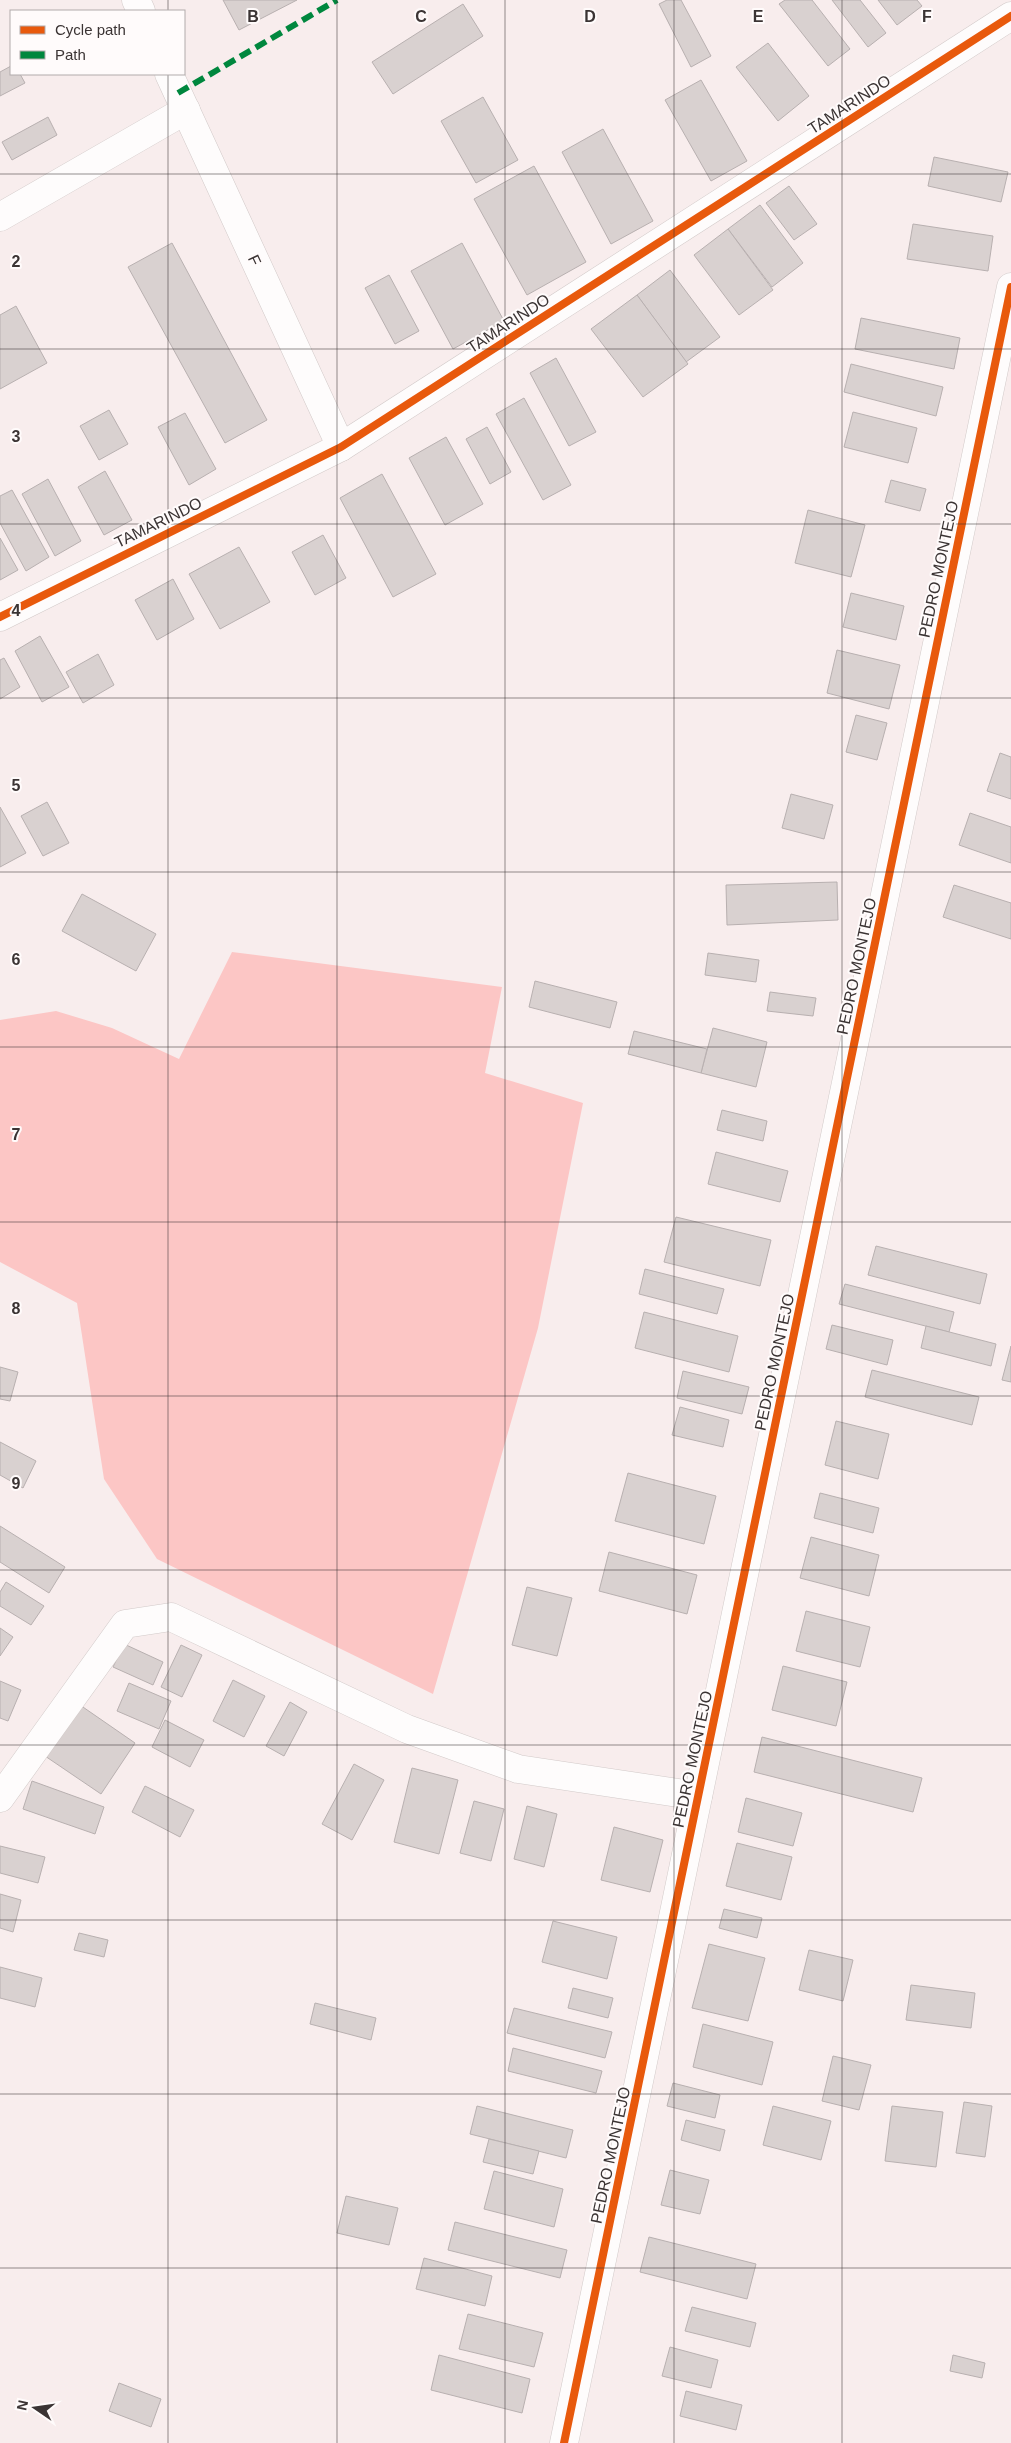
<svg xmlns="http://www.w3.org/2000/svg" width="1011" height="2443" viewBox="0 0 1011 2443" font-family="Helvetica,sans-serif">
  <rect width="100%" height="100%" fill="#f8eded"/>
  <path fill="#fcc6c5" d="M232,952L502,987L485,1073L583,1103L538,1328L433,1694L157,1559L104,1479L77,1303L0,1262V1020L56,1011L112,1028L179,1059Z"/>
  <g fill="#d9d1d0" stroke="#b8b0b0">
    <path d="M223,0H297L239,30Z"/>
    <path d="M667,0H681L711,56L691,67L659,4Z"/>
    <path d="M785,0H812L850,49L828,66L779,4Z"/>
    <path d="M832,0H860L886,33L868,47Z"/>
    <path d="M878,0H917L922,6L897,25Z"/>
    <path d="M463,4L483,36L393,94L372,62Z"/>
    <path d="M768,43L809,96L778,121L736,67Z"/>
    <path d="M11,66V74H20L25,83L0,96V72Z"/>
    <path d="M701,80L747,161L711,181L665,100Z"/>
    <path d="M483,97L518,160L476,183L441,121Z"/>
    <path d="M48,117L57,135L12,160L2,142Z"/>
    <path d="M603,129L653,221L611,244L562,152Z"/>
    <path d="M934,157L1008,172L1001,202L928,186Z"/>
    <path d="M534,166L586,262L527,295L474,199Z"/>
    <path d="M789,186L817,224L794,240L766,203Z"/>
    <path d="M760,205L803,263L772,287L728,229Z"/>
    <path d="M913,224L993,236L988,271L907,259Z"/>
    <path d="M728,229L773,290L739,315L694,255Z"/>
    <path d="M172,243L267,420L225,443L128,267Z"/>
    <path d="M462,243L504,321L453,349L411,271Z"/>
    <path d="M670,270L720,337L686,362L637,295Z"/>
    <path d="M389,275L419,331L395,344L365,288Z"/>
    <path d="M637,295L688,364L643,397L591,329Z"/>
    <path d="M16,306L47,363L0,389V315Z"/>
    <path d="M861,318L960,338L954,369L855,349Z"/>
    <path d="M556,358L596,432L569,446L530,373Z"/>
    <path d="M851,364L943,387L936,416L844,392Z"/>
    <path d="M524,398L571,485L543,500L496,414Z"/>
    <path d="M109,410L128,444L99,460L80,426Z"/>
    <path d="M853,412L917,428L908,463L844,447Z"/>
    <path d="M185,413L216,469L189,485L158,427Z"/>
    <path d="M487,427L511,472L490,484L466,439Z"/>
    <path d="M446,437L483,504L445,525L409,458Z"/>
    <path d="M105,471L132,520L104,535L78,487Z"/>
    <path d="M382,474L436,574L393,597L340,498Z"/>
    <path d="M48,479L81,541L55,556L22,494Z"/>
    <path d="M891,480L926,489L920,511L885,502Z"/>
    <path d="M12,490L49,557L26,571L0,523V496Z"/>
    <path d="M808,510L865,525L851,577L795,563Z"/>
    <path d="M323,535L346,578L315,595L292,552Z"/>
    <path d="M0,538L18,570L0,580Z"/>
    <path d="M239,547L270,602L220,629L189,574Z"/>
    <path d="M173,579L194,619L157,640L135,600Z"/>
    <path d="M851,593L904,606L896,640L843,627Z"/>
    <path d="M40,636L69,687L42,702L15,651Z"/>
    <path d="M837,650L900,665L889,709L827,693Z"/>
    <path d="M98,654L114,685L83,703L66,672Z"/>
    <path d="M4,658L20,687L0,699V660Z"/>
    <path d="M856,715L887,723L877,760L846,752Z"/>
    <path d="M1000,753L1011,757V799L987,791Z"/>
    <path d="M791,794L833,805L824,839L782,828Z"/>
    <path d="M47,802L69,843L43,856L21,816Z"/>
    <path d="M0,807L26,853L0,867Z"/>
    <path d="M970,813L1011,827V863L959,845Z"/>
    <path d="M837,882L838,920L727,925L726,885Z"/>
    <path d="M954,885L1011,903V939L943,917Z"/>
    <path d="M82,894L156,934L136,971L62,931Z"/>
    <path d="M708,953L759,960L756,982L705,975Z"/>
    <path d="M535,981L617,1002L610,1028L529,1007Z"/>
    <path d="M770,992L816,998L813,1016L767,1011Z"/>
    <path d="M713,1028L767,1042L756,1087L701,1073Z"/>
    <path d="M634,1031L707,1049L701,1073L628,1054Z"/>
    <path d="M722,1110L767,1121L763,1141L717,1130Z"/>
    <path d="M716,1152L788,1171L780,1202L708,1184Z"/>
    <path d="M676,1217L771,1240L760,1286L664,1262Z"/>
    <path d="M876,1246L987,1274L980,1304L868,1275Z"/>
    <path d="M645,1269L724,1289L717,1314L639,1294Z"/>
    <path d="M845,1284L954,1312L949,1332L839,1304Z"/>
    <path d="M644,1312L738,1336L729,1372L635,1348Z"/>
    <path d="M832,1325L893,1340L887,1365L826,1349Z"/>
    <path d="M926,1326L996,1344L991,1366L921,1348Z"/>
    <path d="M1011,1346V1382L1002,1380Z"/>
    <path d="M0,1367L18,1372L10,1401L0,1399Z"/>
    <path d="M872,1370L979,1397L972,1425L865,1397Z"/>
    <path d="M683,1371L749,1387L742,1414L677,1398Z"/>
    <path d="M680,1407L729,1420L723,1447L672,1435Z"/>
    <path d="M836,1421L889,1434L878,1479L825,1465Z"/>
    <path d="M0,1442L36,1461L23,1488L0,1475Z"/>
    <path d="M628,1473L716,1496L704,1544L615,1521Z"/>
    <path d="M820,1493L879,1508L873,1533L814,1518Z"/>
    <path d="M0,1526L65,1567L49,1593L0,1562Z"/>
    <path d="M811,1537L879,1555L869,1596L800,1578Z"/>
    <path d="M609,1552L697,1575L687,1614L599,1591Z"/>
    <path d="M6,1582L44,1606L31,1625L0,1606V1592Z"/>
    <path d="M527,1587L572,1598L557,1656L512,1645Z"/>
    <path d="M806,1611L870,1627L860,1667L796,1651Z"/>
    <path d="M0,1628L13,1637L0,1656Z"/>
    <path d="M124,1644L163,1662L153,1685L113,1667Z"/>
    <path d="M181,1645L202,1655L182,1697L161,1687Z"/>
    <path d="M783,1666L847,1682L836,1726L772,1710Z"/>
    <path d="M233,1680L265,1696L244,1737L213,1721Z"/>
    <path d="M0,1681L21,1690L8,1721L0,1718Z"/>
    <path d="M129,1683L171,1701L159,1729L117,1711Z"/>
    <path d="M290,1702L307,1712L284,1756L266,1746Z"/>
    <path d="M80,1705L135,1743L101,1794L45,1756Z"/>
    <path d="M165,1720L204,1740L190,1767L152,1747Z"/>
    <path d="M762,1737L922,1778L913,1812L754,1772Z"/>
    <path d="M354,1764L384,1780L352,1840L322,1824Z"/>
    <path d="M412,1768L458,1780L439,1854L394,1842Z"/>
    <path d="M32,1781L104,1807L95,1834L23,1809Z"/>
    <path d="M145,1786L194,1810L180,1837L132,1812Z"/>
    <path d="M746,1798L802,1813L793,1846L738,1832Z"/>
    <path d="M474,1801L504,1809L491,1861L460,1853Z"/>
    <path d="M527,1806L557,1814L544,1867L514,1859Z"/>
    <path d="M614,1827L663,1840L650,1892L601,1880Z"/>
    <path d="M737,1843L792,1857L781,1900L726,1886Z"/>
    <path d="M0,1846L45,1857L38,1883L0,1873Z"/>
    <path d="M0,1894L21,1900L13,1932L0,1928Z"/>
    <path d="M724,1909L762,1918L757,1938L719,1928Z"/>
    <path d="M553,1921L617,1937L607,1979L542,1962Z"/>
    <path d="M79,1933L108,1940L104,1957L74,1950Z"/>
    <path d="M709,1944L765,1958L748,2021L692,2008Z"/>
    <path d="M809,1950L853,1960L843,2001L799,1990Z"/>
    <path d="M0,1967L42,1978L35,2007L0,1998Z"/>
    <path d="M911,1985L975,1993L971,2028L906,2020Z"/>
    <path d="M573,1988L613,1998L608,2018L568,2008Z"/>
    <path d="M315,2003L376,2018L371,2040L310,2024Z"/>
    <path d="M514,2008L612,2032L605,2058L507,2033Z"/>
    <path d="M703,2024L773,2042L762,2085L693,2067Z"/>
    <path d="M513,2048L602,2071L596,2093L508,2071Z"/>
    <path d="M833,2056L871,2065L859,2110L822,2101Z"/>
    <path d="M673,2083L720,2095L715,2118L667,2106Z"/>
    <path d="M964,2102L992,2106L985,2157L956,2153Z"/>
    <path d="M477,2106L573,2130L566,2158L470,2134Z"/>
    <path d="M773,2106L831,2121L821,2160L763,2145Z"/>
    <path d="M892,2106L943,2112L936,2167L885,2161Z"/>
    <path d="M686,2120L725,2130L720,2151L681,2140Z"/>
    <path d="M489,2139L539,2151L533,2174L483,2162Z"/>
    <path d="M670,2170L709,2180L700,2214L661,2205Z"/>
    <path d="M494,2171L563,2189L554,2227L484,2209Z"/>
    <path d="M346,2196L398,2208L389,2245L337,2233Z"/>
    <path d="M455,2222L567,2250L560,2278L448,2250Z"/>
    <path d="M649,2237L756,2264L747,2299L640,2272Z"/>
    <path d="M424,2258L492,2276L485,2306L416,2289Z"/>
    <path d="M692,2307L756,2323L750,2347L685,2331Z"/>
    <path d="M468,2314L543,2333L534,2367L459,2349Z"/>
    <path d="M670,2347L718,2360L711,2388L662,2376Z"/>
    <path d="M439,2355L530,2379L522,2413L431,2390Z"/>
    <path d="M953,2355L985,2363L982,2378L950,2371Z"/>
    <path d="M119,2383L161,2399L151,2427L109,2411Z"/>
    <path d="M686,2391L742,2405L736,2430L680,2416Z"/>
  </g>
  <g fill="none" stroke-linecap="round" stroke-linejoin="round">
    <defs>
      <g id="street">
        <path d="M136,0L141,11"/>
        <path d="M169,74L341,447"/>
        <path d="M0,217L186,110"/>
        <path d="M0,617L341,447L1011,16"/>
        <path d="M0,1798L125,1624L171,1617L407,1729L518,1769L698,1796"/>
        <path d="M564,2443L1011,287"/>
      </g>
    </defs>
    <use href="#street" stroke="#d2cac9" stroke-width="29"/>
    <use href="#street" stroke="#fefcfc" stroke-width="28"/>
    <path stroke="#00873e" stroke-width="6" stroke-dasharray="12 6" stroke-linecap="butt" d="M178,93L337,0"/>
    <defs>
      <g id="cycleway">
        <path d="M0,617L341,447L1011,16"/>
        <path d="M564,2443L1011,287"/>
      </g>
    </defs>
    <use href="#cycleway" stroke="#fffbfb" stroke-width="11"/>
    <use href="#cycleway" stroke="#e8590c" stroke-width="8"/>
  </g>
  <path fill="none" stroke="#3b3434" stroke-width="1" stroke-opacity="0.55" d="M168,0V11M337,0V2443M505,0V2443M674,0V2443M842,0V2443M168,74V2443M0,174H1011M0,349H1011M0,524H1011M0,698H1011M0,872H1011M0,1047H1011M0,1222H1011M0,1396H1011M0,1570H1011M0,1745H1011M0,1920H1011M0,2094H1011M0,2268H1011"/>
  <g text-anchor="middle" stroke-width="4" stroke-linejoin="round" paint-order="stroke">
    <g font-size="16" fill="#3b3434" stroke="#fffbfb">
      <text transform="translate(849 104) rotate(-33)" y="6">TAMARINDO</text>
      <text transform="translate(255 260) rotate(65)" y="6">F</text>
      <text transform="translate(508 323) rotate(-33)" y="6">TAMARINDO</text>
      <text transform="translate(158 522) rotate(-26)" y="6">TAMARINDO</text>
      <text transform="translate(938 569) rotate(-78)" y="6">PEDRO MONTEJO</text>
      <text transform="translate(856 966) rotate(-78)" y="6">PEDRO MONTEJO</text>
      <text transform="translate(774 1362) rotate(-78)" y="6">PEDRO MONTEJO</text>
      <text transform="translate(692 1759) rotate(-78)" y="6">PEDRO MONTEJO</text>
      <text transform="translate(610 2155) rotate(-78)" y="6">PEDRO MONTEJO</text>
    </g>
  </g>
  <g font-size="16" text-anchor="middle" font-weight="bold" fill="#3b3434" stroke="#fffbfb" stroke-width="4" stroke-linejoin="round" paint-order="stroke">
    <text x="253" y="22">B</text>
    <text x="421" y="22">C</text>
    <text x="590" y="22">D</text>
    <text x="758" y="22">E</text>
    <text x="927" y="22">F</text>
    <text x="16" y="267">2</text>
    <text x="16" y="442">3</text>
    <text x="16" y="616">4</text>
    <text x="16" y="791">5</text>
    <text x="16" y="965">6</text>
    <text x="16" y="1140">7</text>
    <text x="16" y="1314">8</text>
    <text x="16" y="1489">9</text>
  </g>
  <rect x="10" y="10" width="175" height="65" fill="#fffbfb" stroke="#b1abab"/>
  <rect x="20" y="26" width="25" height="8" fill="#e8590c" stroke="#b1abab"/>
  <text x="55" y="35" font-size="15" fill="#3b3434">Cycle path</text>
  <rect x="20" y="51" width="25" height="8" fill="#00873e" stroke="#b1abab"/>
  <text x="55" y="60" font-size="15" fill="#3b3434">Path</text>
  <g transform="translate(35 2408) rotate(283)" stroke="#fffbfb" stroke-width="4" paint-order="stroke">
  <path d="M0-4L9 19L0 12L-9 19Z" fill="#3b3434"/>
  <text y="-8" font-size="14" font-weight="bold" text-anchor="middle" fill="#3b3434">N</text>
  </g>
</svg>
